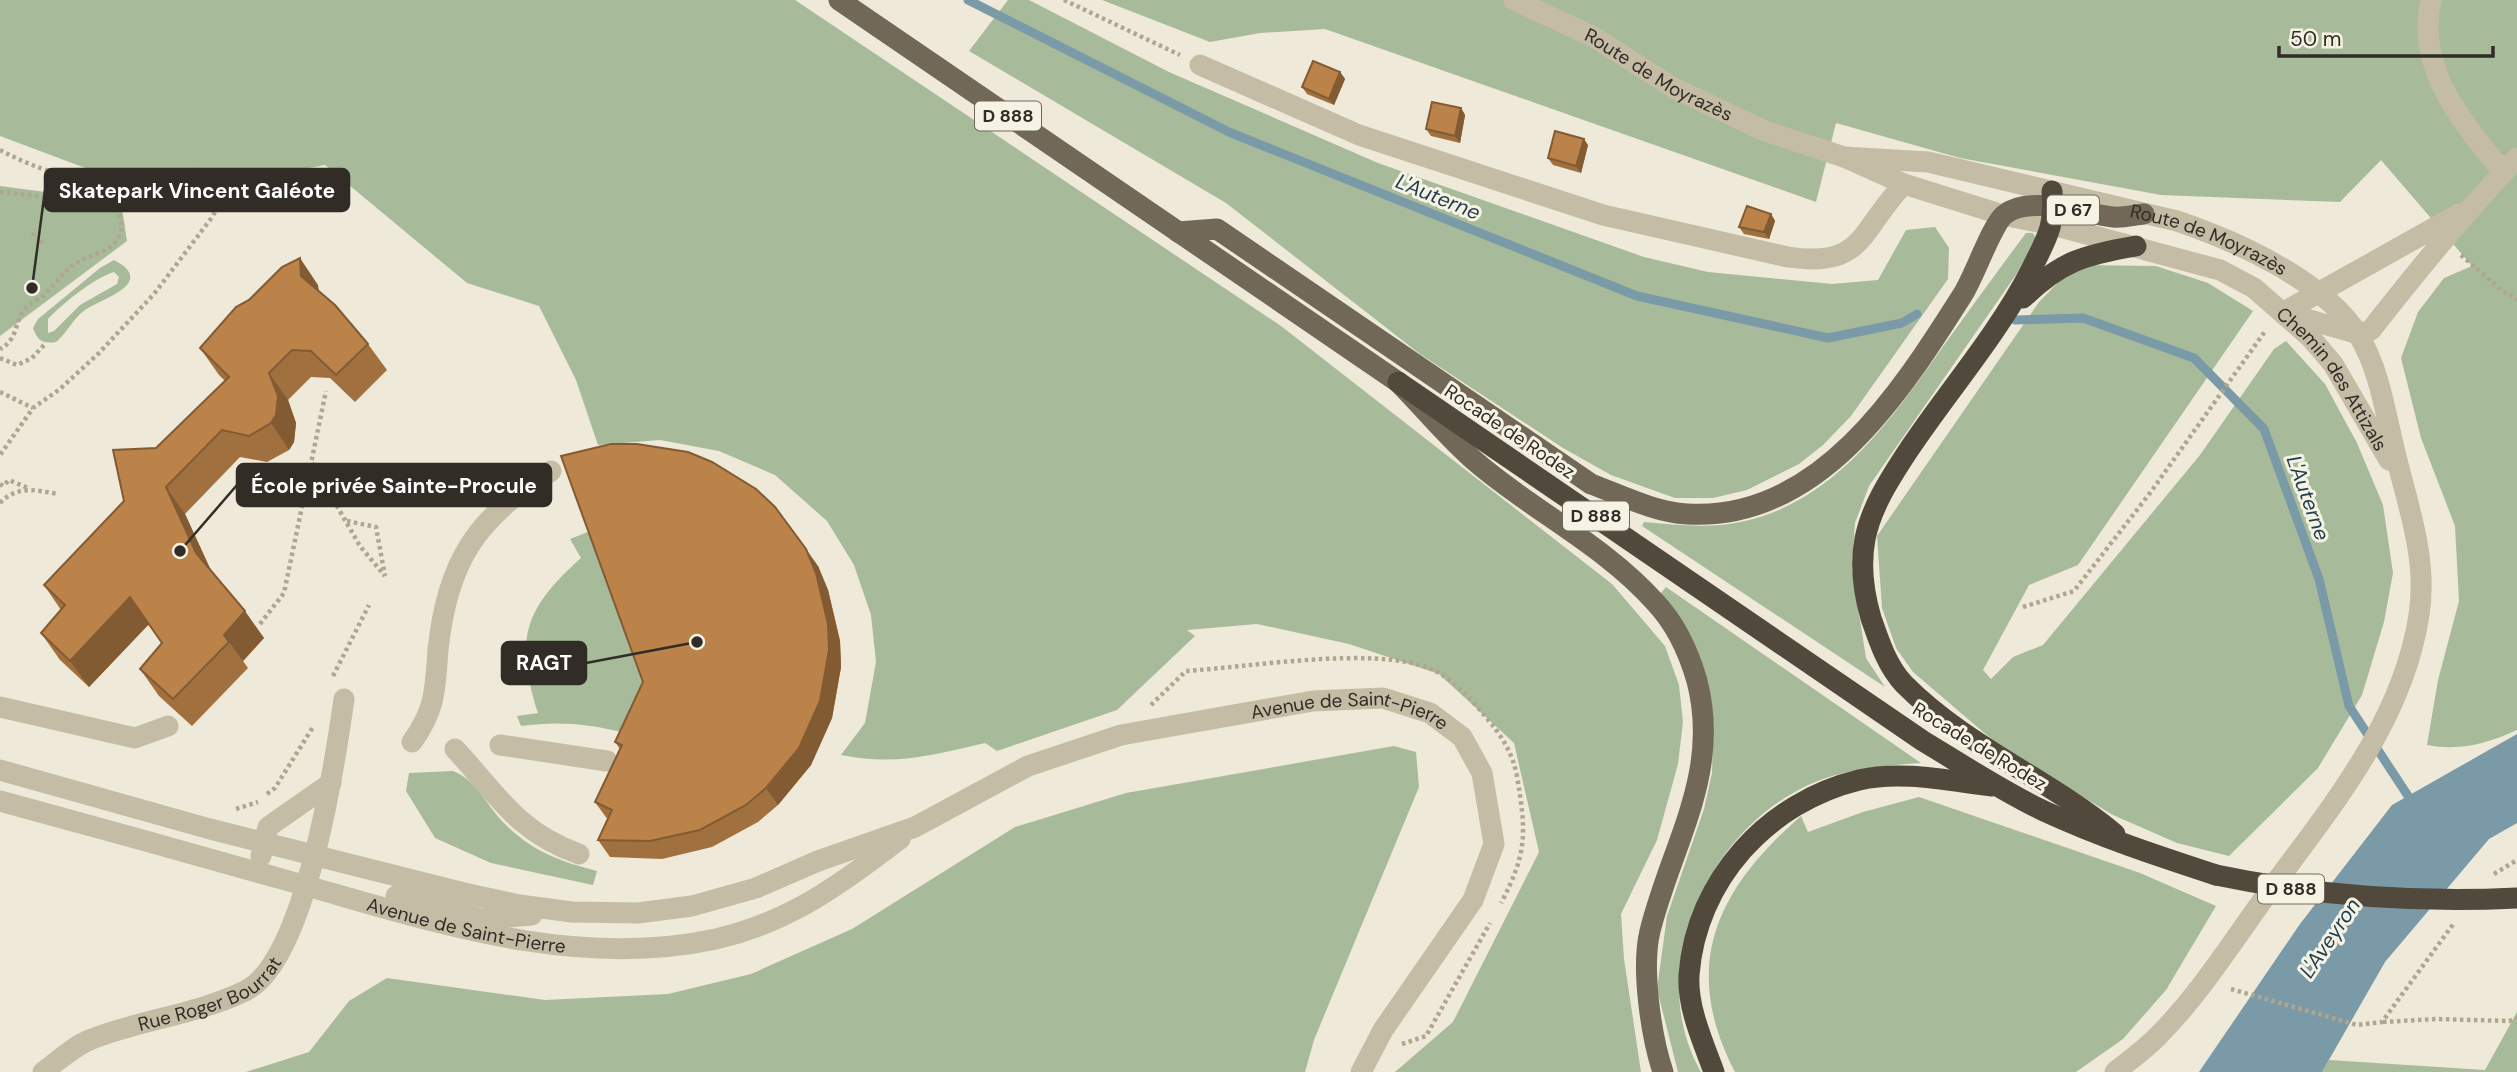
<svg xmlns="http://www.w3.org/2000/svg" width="2517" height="1072" viewBox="0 0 2517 1072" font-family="'DM Sans',sans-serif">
  <rect width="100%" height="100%" fill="#eee9d8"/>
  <g fill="#a7bb9a" fill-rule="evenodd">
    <path d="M0,0H795L1281,326L1612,584L1665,646L1679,685L1683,722L1678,764L1657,840L1621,914L1624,959L1641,1072H1395L1453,1022L1539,852L1514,743L1439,674L1349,644L1257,624L1187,630L1195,636L1117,710L997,751L985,743C932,755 896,766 841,755L865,723L876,662L871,615L854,565L827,521L775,475L719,451L660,440L598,445L576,380L539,306L467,283L325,165L160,196L0,136Z"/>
    <path d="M1008,0H1029L1169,72L1378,163L1644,257L1708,272L1832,284L1878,280L1906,230L1935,227L1949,248L1948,279L1851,416L1823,445L1799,464L1747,490L1713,498H1675L1611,475L1563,448L1420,354L1226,203L969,51Z"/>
    <path d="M1102,0H2517V730C2486,744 2461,751 2427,745L2438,680L2459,601L2455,526L2421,438L2401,358L2418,312L2444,278L2472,266L2381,160L2340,202L2161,195L1960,158L1836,123L1816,202L1325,29L1260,33L1210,42Z"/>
    <path d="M0,186L121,202L127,241L0,336Z"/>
    <path d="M2026,233H2033L2037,240L2029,256L1869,486L1855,523L1852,569L1866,658L1885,687L1642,526L1644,522C1677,525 1711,529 1745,521C1838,500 1895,414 1947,341C1973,305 1999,269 2026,233Z"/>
    <path d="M114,260C158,283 101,299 85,310C74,317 67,333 56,342C42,344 38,341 33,328L38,319L100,268ZM114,272L119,277L117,284L80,305L54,331L48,333V319C62,304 94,278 114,272Z"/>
    <path d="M2075,265L2156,266L2208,283L2253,311L2078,565L2029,585L1983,670L1991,679L2013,657L2043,645L2200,455L2274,349L2286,341L2325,384L2357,443L2383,505L2393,573L2384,622L2362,695L2318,768L2229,856L2177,843L2113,815L2003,749L1913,672L1896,648L1882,608L1877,536L2039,302Z"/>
    <path d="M593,530L655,699L637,736C597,725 563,720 521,726L517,716L538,713C515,639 523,610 581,558L570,539Z"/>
    <path d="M1666,587L1921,763C1876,766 1832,770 1793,793C1701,845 1646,976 1701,1072H1678L1657,989L1667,916L1704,809L1712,773L1713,719L1692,640L1661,593Z"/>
    <path d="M1394,746L1416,752L1419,787L1314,1040L1305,1072H246L309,1052L349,1001L387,978L545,1000L668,994L751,974L852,929L1015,827L1126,793Z"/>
    <path d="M453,771C475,779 486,804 502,821C529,850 560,862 597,871L593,885L491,863L435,838L406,791L409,773Z"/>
    <path d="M1919,797L2140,873L2216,906L2166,990L2123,1039L2076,1072H1735C1680,966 1716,890 1801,816L1808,832L1863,812Z"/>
    <path d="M2517,1012V1072H2322L2329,1060L2485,1070Z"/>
  </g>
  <path fill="#7a9aa8" d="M2517,734V823L2489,839L2385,962L2322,1072H2199L2300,924L2392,805Z"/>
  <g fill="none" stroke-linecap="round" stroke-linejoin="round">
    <g stroke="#7a9aa8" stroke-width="9">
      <path d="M968,0L1229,132L1637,296L1828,338L1902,323L1917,314"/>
      <path d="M2015,320L2083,318L2194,358L2264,429L2319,579L2349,706L2414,805"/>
    </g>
    <g stroke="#b0a690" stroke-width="4.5" stroke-dasharray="3.5 3.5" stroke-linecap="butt">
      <path d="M1064,0L1180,55"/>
      <path d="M0,150C43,173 92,187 141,180C161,177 192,165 211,172C219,174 222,181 225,188L213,216L154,294L99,353L60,389L33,408L0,455"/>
      <path d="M0,192L113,204C121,215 125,226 118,238C110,252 94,254 81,260C66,268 58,281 46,293C41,298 34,301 28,306C13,319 20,339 0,349"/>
      <path d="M60,201L61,176"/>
      <path d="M33,236L35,229"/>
      <path d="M40,243L45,240"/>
      <path d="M2461,255L2502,291L2517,299"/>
      <path d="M0,358L17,365L32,358L45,344"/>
      <path d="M0,392L33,408"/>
      <path d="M312,463L360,546L385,576"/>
      <path d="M0,484L3,486L9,480L28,488"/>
      <path d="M0,503C17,485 36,490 58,494"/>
      <path d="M347,521L376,527L385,576"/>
      <path d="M2023,607L2074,591L2150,493L2266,330"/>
      <path d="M260,624L284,593L326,391"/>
      <path d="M333,676L369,605"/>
      <path d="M1151,705L1186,671C1249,667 1373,646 1429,668C1450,676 1471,699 1485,716C1501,735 1512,751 1517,776C1526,831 1528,852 1501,903"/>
      <path d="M267,794L275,788L313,727"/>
      <path d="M236,809L258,802"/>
      <path d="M2494,874L2517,860"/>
      <path d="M2231,989L2357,1025L2382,1022L2454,923"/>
      <path d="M2383,1022L2436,1019L2509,1021L2517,1018"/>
      <path d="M1402,1044L1426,1036L1490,923"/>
    </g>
    <g stroke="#c5bca5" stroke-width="21">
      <path id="s1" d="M1514,0L1592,36L1674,88L1765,131L1844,157L1904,184L2003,215L2053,225L2220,270L2254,288L2310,337L2333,364L2389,460"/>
      <path d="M2431,0C2415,68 2463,123 2503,172"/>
      <path d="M1200,65L1359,135L1603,215L1788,257C1865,269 1860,229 1904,184"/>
      <path id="s2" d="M1844,157L1928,162L2177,221C2236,241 2324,280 2359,336C2379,369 2385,411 2394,448C2407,504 2428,557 2419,615C2403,721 2332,806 2270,890C2235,938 2202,991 2160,1034C2147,1048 2130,1060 2115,1072"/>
      <path d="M2284,312L2459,214"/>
      <path d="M2289,314L2355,333"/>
      <path d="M2358,334L2371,330C2417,271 2465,212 2517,158"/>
      <path d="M0,707L135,738L168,726"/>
      <path d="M412,742C436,709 435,689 438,650C447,562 476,518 551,471"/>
      <path d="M500,745L607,761"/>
      <path d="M455,749C498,795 516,831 579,854"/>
      <path id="s3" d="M0,770L210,829L464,893L519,905L572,912L638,913L692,906L756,888L818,861L915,827L1028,766L1121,735L1313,701L1383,698L1430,713L1462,737L1482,773L1494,844L1473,900L1383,1030L1361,1072"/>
      <path id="s4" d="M0,801C99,828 197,855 296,883C432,921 573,970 716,939C790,922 841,884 900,839"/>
      <path d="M261,856L268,827L331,783"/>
      <path d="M396,896L482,919L532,915"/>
      <path id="s5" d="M43,1072C58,1061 75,1045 92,1039C140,1020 198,1014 245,991C305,963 335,763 344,699"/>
    </g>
    <g stroke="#726858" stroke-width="21">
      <path d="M839,0L1398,382C1424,408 1448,438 1476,462C1533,511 1604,545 1655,602C1675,623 1689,653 1697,681C1721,774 1672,843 1650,931C1641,968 1651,1036 1663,1072"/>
      <path d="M1178,232L1217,229L1591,484C1621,495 1654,512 1687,514C1819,522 1901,392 1963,294C1974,277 1992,225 2004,215C2029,194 2083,214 2113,217C2123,218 2134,215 2144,214"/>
    </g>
    <g stroke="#52493d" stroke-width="21">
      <path d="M2052,191C2055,228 2047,237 2031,270C1997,336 1947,392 1906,454C1889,480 1871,508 1865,539C1860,565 1864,594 1871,618C1879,641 1887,666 1904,684C1965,746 2049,779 2115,834"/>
      <path d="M2023,298C2061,261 2084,255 2136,246"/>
      <path d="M1398,382L1923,741C1963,765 2002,791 2044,811C2100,837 2158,856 2216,875"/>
      <path d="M1714,1072C1703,1042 1687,1007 1689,975C1696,880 1768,802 1859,780C1902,770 1949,781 1992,786"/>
    </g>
    <path stroke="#52493d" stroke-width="21" d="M2216,875C2316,896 2415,903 2517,898"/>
  </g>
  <g fill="#a1703f">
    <path d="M1340,72L1345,79L1334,105L1307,94L1302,87Z"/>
    <path d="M1461,108L1465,115L1460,143L1431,136L1426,129Z"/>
    <path d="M1588,145L1581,173L1553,165L1548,158Z"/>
    <path d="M1771,214L1775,221L1769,239L1744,234L1739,227Z"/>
    <path d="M318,285L319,292L368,344L387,370L355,402L330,378L311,377L288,400L296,423L294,442L289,450L267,462L240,457L185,514L210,569L264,638L243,661L248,668L192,726L159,696L140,669L162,643L149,624L89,687L60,660L41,633L61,610L44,585L124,501L156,448L225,381L219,375L200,348L249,300Z"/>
    <path d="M818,566L828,590L840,641L841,667L832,718L811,765L778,805L758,822L712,847L662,859L610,857L598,840L608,820L595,802L620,749L615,742L643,682Z"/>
  </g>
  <g fill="#835b33">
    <path d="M1340,72L1345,79L1334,105L1329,99Z"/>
    <path d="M1461,108L1465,115L1460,143L1455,136Z"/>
    <path d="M1584,139L1588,145L1581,173L1576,166Z"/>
    <path d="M1771,214L1775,221L1769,239L1764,232Z"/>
    <path d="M300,258L318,285L319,303L301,276Z"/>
    <path d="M269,373L288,400L296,423L294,442L289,450L271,423Z"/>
    <path d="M166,487L185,514L215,579L196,553Z"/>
    <path d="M806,549L818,566L828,590L840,641L841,667L832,718L811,765L778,805L766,788Z"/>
    <path d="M130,597L149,624L89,687L70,661Z"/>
    <path d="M245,611L264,638L243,661L224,635Z"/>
  </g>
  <g fill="#bb8249" stroke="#835b33" stroke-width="2">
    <path d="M1313,61L1340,72L1329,99L1302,87Z"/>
    <path d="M1432,102L1461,108L1455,136L1426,129Z"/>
    <path d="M1555,131L1584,139L1576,166L1548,158Z"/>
    <path d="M1747,206L1771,214L1764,232L1739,227Z"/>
    <path d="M300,258L301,276L335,305L368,344L336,375L311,351L292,350L269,373L278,396L276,415L271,423L249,436L222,430L166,487L196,553L245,611L224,635L229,642L173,699L140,669L162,643L130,597L70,661L41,633L65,605L44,585L124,501L113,450L156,448L229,377L200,348L236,307L249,300L282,267Z"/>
    <path d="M611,444H637L688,452L712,462L756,489L775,507L806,549L816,573L828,624L829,650L820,701L799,748L766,788L746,805L700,830L650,841L598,840L612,810L595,802L622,745L615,742L643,682L561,456Z"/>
  </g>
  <g text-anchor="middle" stroke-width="6" stroke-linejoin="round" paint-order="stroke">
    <g fill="#f7f3e4" stroke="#6c685f" stroke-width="2">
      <rect x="975" y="101.5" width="66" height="29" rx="5"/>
      <rect x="2047" y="195.5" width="52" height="29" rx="5"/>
      <rect x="1563" y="501.5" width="66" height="29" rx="5"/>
      <rect x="2258" y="874.5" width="66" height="29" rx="5"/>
    </g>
    <g font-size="18" font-weight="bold" fill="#312c26">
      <text x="1008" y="122">D 888</text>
      <text x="2073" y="216">D 67</text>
      <text x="1596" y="522">D 888</text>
      <text x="2291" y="895">D 888</text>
    </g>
    <g font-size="19" fill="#312c26" stroke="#f7f3e4">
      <text dy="7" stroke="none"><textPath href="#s1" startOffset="163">Route de Moyrazès</textPath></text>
      <text dy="7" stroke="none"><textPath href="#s2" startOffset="376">Route de Moyrazès</textPath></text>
      <text dy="7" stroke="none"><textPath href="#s1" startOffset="920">Chemin des Attizals</textPath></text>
      <text transform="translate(1510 431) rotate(34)" y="7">Rocade de Rodez</text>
      <text dy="7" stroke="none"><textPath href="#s3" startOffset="1407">Avenue de Saint-Pierre</textPath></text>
      <text transform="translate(1980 746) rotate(31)" y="7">Rocade de Rodez</text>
      <text dy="7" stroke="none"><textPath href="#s4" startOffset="483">Avenue de Saint-Pierre</textPath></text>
      <text dy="7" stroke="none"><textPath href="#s5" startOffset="187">Rue Roger Bourrat</textPath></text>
    </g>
    <g font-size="21" font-style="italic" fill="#1f3f4f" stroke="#f7f3e4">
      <text transform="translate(1438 197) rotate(22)" y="7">L'Auterne</text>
      <text transform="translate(2308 498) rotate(70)" y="7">L'Auterne</text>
      <text transform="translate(2330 938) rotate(-56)" y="7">L'Aveyron</text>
    </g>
  </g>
  <path fill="none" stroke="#312c26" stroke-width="2.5" d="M32 288L45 190M180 551L237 485M697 642L586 663"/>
  <g fill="#312c26" stroke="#f7f3e4" stroke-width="2.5">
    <circle cx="32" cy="288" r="7"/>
    <circle cx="180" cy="551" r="7"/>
    <circle cx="697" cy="642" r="7"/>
  </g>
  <g fill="#312c26" stroke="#312c26" stroke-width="2.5">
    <rect x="45" y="169" width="304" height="42" rx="7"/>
    <rect x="237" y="464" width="314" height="42" rx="7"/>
    <rect x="502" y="642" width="84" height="42" rx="7"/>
  </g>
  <g font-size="21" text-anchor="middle" font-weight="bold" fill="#fff">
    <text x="197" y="198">Skatepark Vincent Galéote</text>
    <text x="394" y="493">École privée Sainte-Procule</text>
    <text x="544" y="670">RAGT</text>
  </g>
  <path d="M2279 46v10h214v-10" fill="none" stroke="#312c26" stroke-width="3.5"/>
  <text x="2290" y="46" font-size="21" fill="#312c26" stroke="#f7f3e4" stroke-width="5" paint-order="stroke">50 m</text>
</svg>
